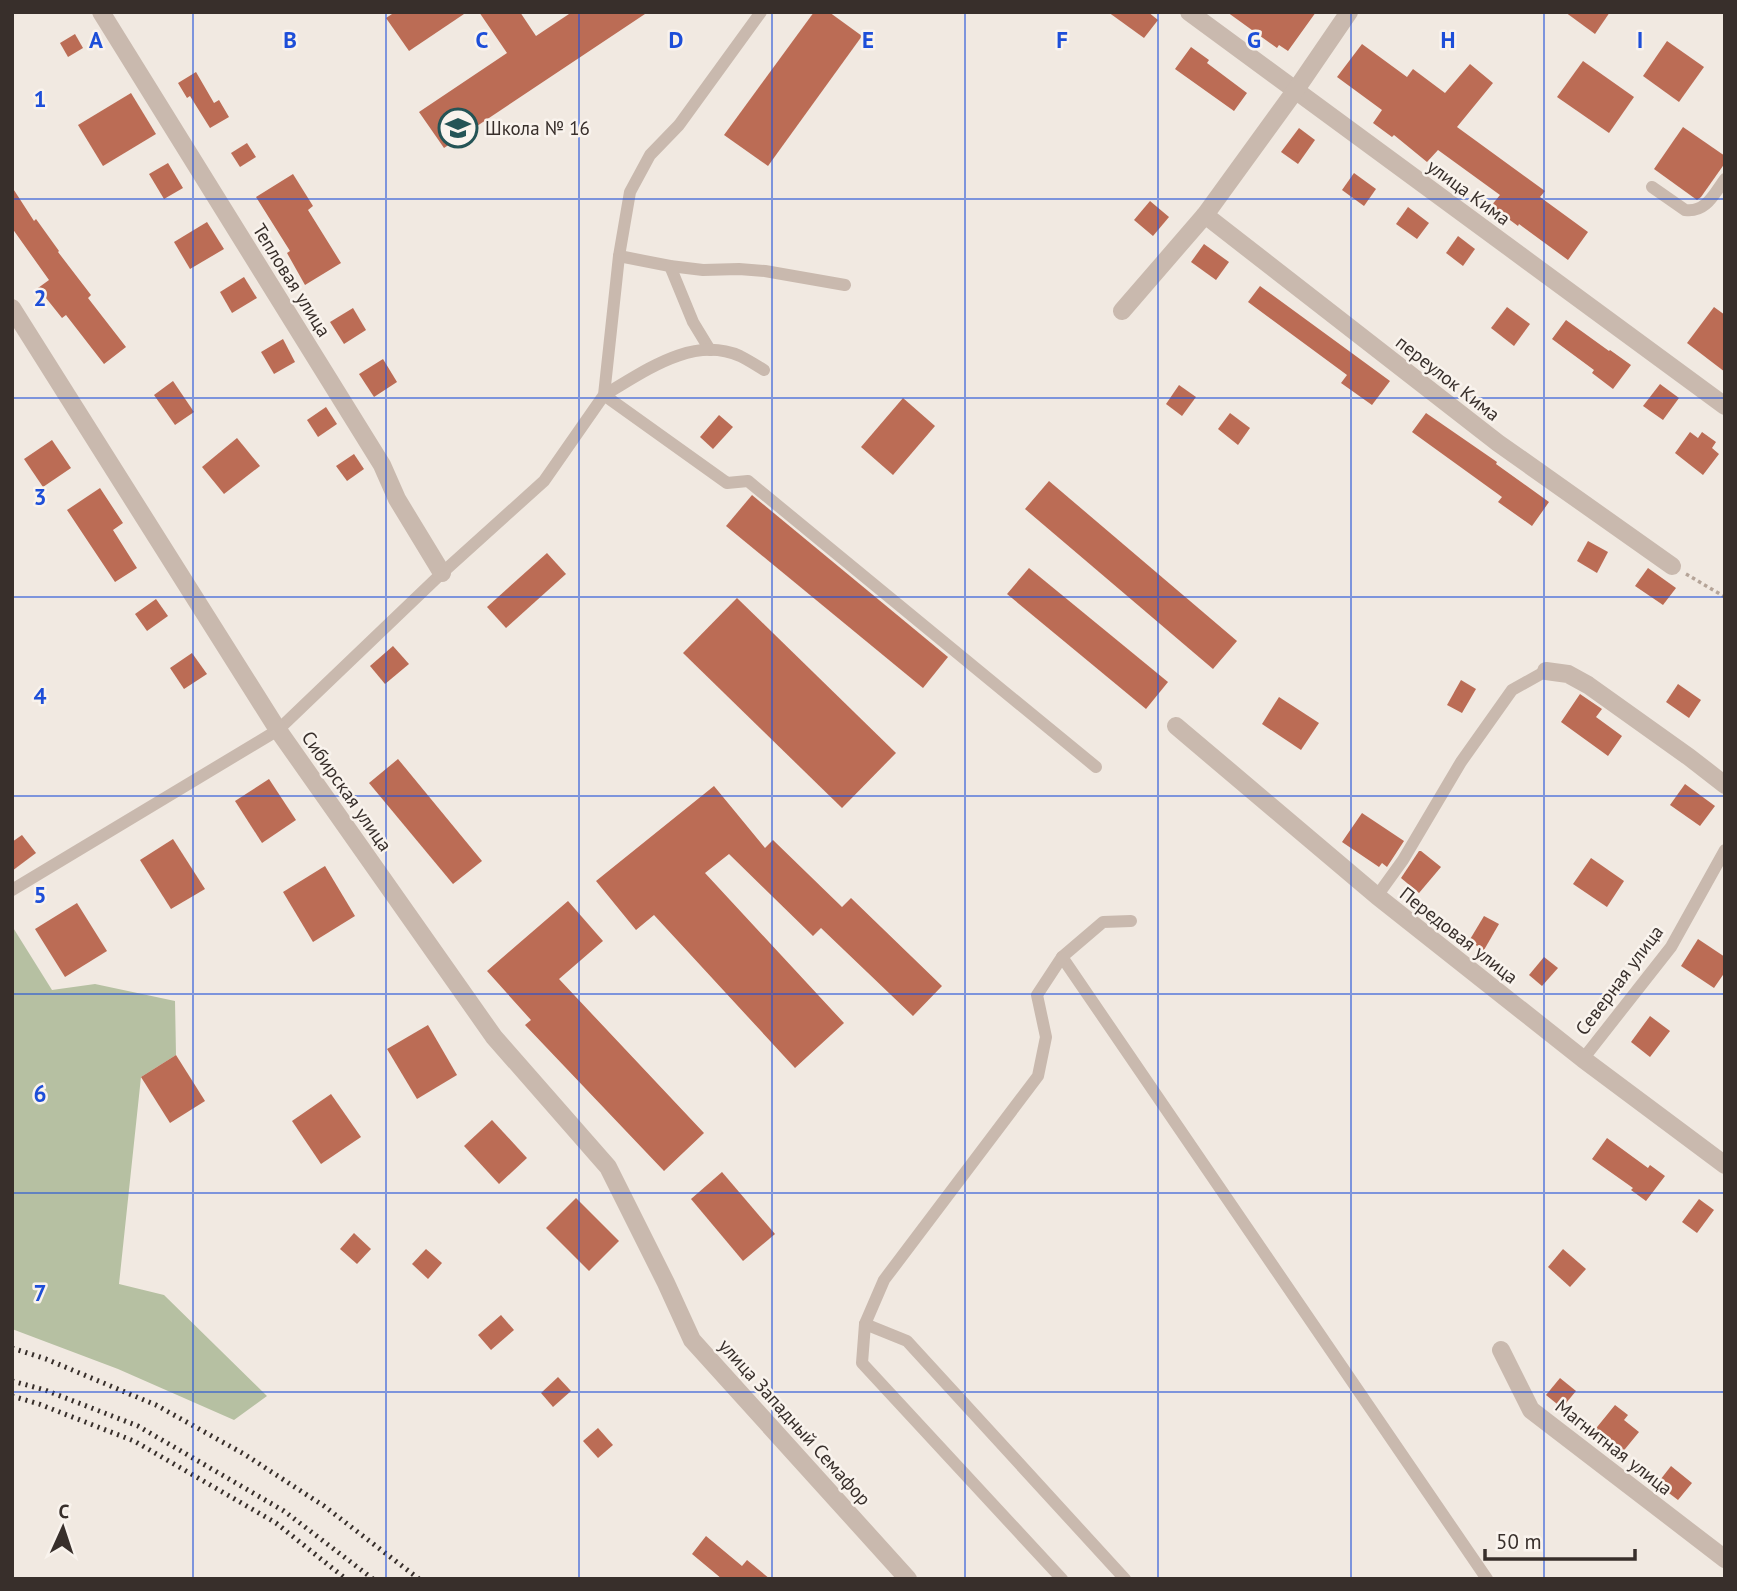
<svg xmlns="http://www.w3.org/2000/svg" width="1737" height="1591" viewBox="0 0 1737 1591" font-family="'PT Sans',sans-serif">
  <rect width="100%" height="100%" fill="#f1e9e1"/>
  <path fill="#b6c0a2" d="M12,926L52,990L95,984L175,1001L176,1055L141,1077L119,1284L164,1295L267,1396L234,1420L118,1369L12,1329Z"/>
  <g fill="#bb6c55">
    <path d="M395,12H467L409,51L386,18Z"/>
    <path d="M479,12H520L536,36L572,12H648L444,148L419,112L507,53Z"/>
    <path d="M814,12H829L862,36L768,166L724,135Z"/>
    <path d="M1108,12H1148L1158,20L1144,38Z"/>
    <path d="M1227,12H1316L1288,51L1279,45L1277,48Z"/>
    <path d="M1565,12H1610L1595,34Z"/>
    <path d="M75,34L83,48L68,57L60,43Z"/>
    <path d="M1667,41L1704,67L1679,102L1643,76Z"/>
    <path d="M1362,44L1407,77L1413,69L1445,93L1470,64L1493,83L1457,127L1545,191L1540,197L1588,232L1568,260L1519,224L1518,226L1491,206L1500,195L1438,150L1427,162L1394,135L1392,137L1373,123L1382,110L1337,77Z"/>
    <path d="M1191,47L1209,60L1207,63L1247,93L1234,111L1175,69Z"/>
    <path d="M1583,61L1634,97L1609,133L1557,97Z"/>
    <path d="M196,72L214,103L219,100L229,117L210,128L190,96L187,98L178,83Z"/>
    <path d="M131,93L156,134L103,166L78,125Z"/>
    <path d="M1683,127L1725,156V163L1701,197L1697,200L1654,169Z"/>
    <path d="M1299,128L1315,140L1298,164L1281,152Z"/>
    <path d="M247,143L256,157L240,167L231,153Z"/>
    <path d="M168,163L183,188L164,199L149,174Z"/>
    <path d="M1354,173L1376,189L1364,206L1342,190Z"/>
    <path d="M293,174L313,206L308,210L341,263L305,285L287,253L290,251L256,197Z"/>
    <path d="M12,187L34,221L36,219L59,251L58,252L91,295L88,298L126,347L104,364L66,315L62,318L38,288L49,280L12,228Z"/>
    <path d="M1150,201L1169,217L1153,236L1134,220Z"/>
    <path d="M1408,207L1429,223L1417,239L1396,224Z"/>
    <path d="M207,222L224,249L190,269L174,242Z"/>
    <path d="M1458,236L1475,249L1463,266L1446,253Z"/>
    <path d="M1204,244L1229,262L1216,280L1191,262Z"/>
    <path d="M244,277L257,298L232,313L220,292Z"/>
    <path d="M1260,286L1390,381L1372,405L1341,383L1347,375L1248,302Z"/>
    <path d="M1507,307L1530,324L1514,346L1491,328Z"/>
    <path d="M1714,307L1725,315V372L1687,343Z"/>
    <path d="M353,308L366,330L344,344L330,322Z"/>
    <path d="M1566,320L1609,351L1610,350L1631,365L1613,389L1592,373L1594,370L1552,339Z"/>
    <path d="M283,339L295,362L274,374L261,352Z"/>
    <path d="M383,359L397,382L374,397L359,374Z"/>
    <path d="M173,381L194,412L175,425L154,395Z"/>
    <path d="M1660,384L1679,398L1663,420L1643,406Z"/>
    <path d="M1179,385L1196,397L1182,416L1166,404Z"/>
    <path d="M903,398L935,426L893,475L861,447Z"/>
    <path d="M326,407L337,424L318,437L307,420Z"/>
    <path d="M1230,413L1250,428L1238,445L1218,429Z"/>
    <path d="M1426,413L1497,462L1496,464L1549,502L1532,526L1498,502L1502,497L1412,432Z"/>
    <path d="M719,415L733,427L713,449L700,437Z"/>
    <path d="M1690,432L1698,438L1702,432L1716,442L1712,448L1719,454L1703,475L1675,453Z"/>
    <path d="M237,438L260,466L224,494L202,467Z"/>
    <path d="M52,440L71,468L43,487L24,459Z"/>
    <path d="M354,454L364,469L347,481L336,466Z"/>
    <path d="M1049,481L1237,641L1213,669L1025,509Z"/>
    <path d="M100,488L123,523L113,530L137,568L115,582L67,510Z"/>
    <path d="M752,495L948,657L923,688L726,526Z"/>
    <path d="M1588,541L1608,552L1597,573L1577,561Z"/>
    <path d="M547,553L566,574L506,628L487,607Z"/>
    <path d="M1029,568L1168,682L1146,709L1007,594Z"/>
    <path d="M1648,568L1676,588L1663,605L1635,586Z"/>
    <path d="M737,598L896,753L842,808L683,653Z"/>
    <path d="M156,599L168,616L147,631L135,614Z"/>
    <path d="M393,646L409,664L385,684L370,666Z"/>
    <path d="M192,653L207,674L184,689L170,668Z"/>
    <path d="M1461,680L1476,689L1462,713L1447,705Z"/>
    <path d="M1678,684L1701,700L1689,718L1666,702Z"/>
    <path d="M1580,694L1602,709L1596,717L1622,736L1608,756L1561,722Z"/>
    <path d="M1279,697L1319,723L1301,750L1262,724Z"/>
    <path d="M398,759L482,861L453,884L369,783Z"/>
    <path d="M269,779L296,820L262,843L235,801Z"/>
    <path d="M1685,784L1715,806L1700,826L1670,805Z"/>
    <path d="M714,786L765,848L773,840L842,907L851,898L942,986L913,1016L821,928L813,936L729,854L705,873L844,1023L795,1068L654,915L636,930L596,881Z"/>
    <path d="M1362,813L1404,841L1387,867L1382,863L1379,867L1342,842Z"/>
    <path d="M22,835L36,853L12,871V842Z"/>
    <path d="M173,839L205,889L171,909L140,860Z"/>
    <path d="M1419,851H1421L1441,867L1419,893L1401,878Z"/>
    <path d="M1591,858L1624,881L1607,907L1573,884Z"/>
    <path d="M325,866L355,916L313,942L283,892Z"/>
    <path d="M568,901L603,941L559,979L704,1133L664,1171L525,1025L531,1020L487,971Z"/>
    <path d="M77,903L107,951L65,977L35,929Z"/>
    <path d="M1484,916L1499,924L1484,950L1469,941Z"/>
    <path d="M1698,939L1725,957V972L1714,988L1681,966Z"/>
    <path d="M1544,957L1558,968L1542,986L1529,975Z"/>
    <path d="M1650,1016L1670,1031L1650,1057L1631,1042Z"/>
    <path d="M428,1025L457,1075L417,1099L387,1049Z"/>
    <path d="M176,1055L205,1101L170,1123L141,1077Z"/>
    <path d="M331,1094L361,1137L321,1164L292,1121Z"/>
    <path d="M492,1120L527,1158L499,1184L464,1146Z"/>
    <path d="M1607,1138L1648,1168L1650,1165L1665,1176L1646,1201L1631,1190L1633,1188L1592,1159Z"/>
    <path d="M722,1172L775,1234L743,1261L691,1199Z"/>
    <path d="M576,1198L619,1241L589,1271L546,1228Z"/>
    <path d="M1699,1199L1714,1210L1697,1233L1682,1222Z"/>
    <path d="M354,1233L371,1249L357,1264L340,1249Z"/>
    <path d="M426,1249L442,1263L428,1279L412,1264Z"/>
    <path d="M1563,1249L1586,1269L1570,1287L1548,1267Z"/>
    <path d="M501,1315L514,1330L491,1350L478,1335Z"/>
    <path d="M558,1377L571,1391L553,1407L541,1393Z"/>
    <path d="M1560,1378L1576,1391L1562,1408L1546,1395Z"/>
    <path d="M1615,1405L1628,1415L1624,1420L1639,1432L1621,1454L1593,1432Z"/>
    <path d="M598,1428L613,1445L598,1458L583,1441Z"/>
    <path d="M1671,1466L1692,1483L1678,1500L1657,1484Z"/>
    <path d="M706,1536L742,1566L747,1560L770,1579H722L692,1554Z"/>
  </g>
  <g fill="none" stroke-linecap="round" stroke-linejoin="round">
    <path stroke="#b5a498" stroke-width="3.5" stroke-dasharray="3.5 3.5" stroke-linecap="butt" d="M1686,574L1725,597"/>
    <g stroke="#c9b9ae" stroke-width="12">
      <path d="M1652,187L1685,210C1706,213 1714,194 1725,179"/>
      <path d="M619,256L670,266L703,270L739,269L765,271L845,285"/>
      <path d="M670,266L693,322L710,350"/>
      <path d="M764,370C756,365 748,360 740,356C692,335 644,372 604,395L727,483L748,481L1096,767"/>
      <path d="M12,890L278,730L442,573L544,481L604,395L619,256L630,192L650,155L679,125L761,12"/>
      <path d="M1377,896L1403,860L1461,762L1512,690L1546,671"/>
      <path d="M1062,957L1487,1579"/>
      <path d="M1583,1059L1671,947L1725,850"/>
      <path d="M865,1324L907,1341L1125,1579"/>
      <path d="M1062,1579L862,1363L865,1324L884,1280L1038,1076L1046,1037L1037,995L1062,957L1103,922L1131,921"/>
    </g>
    <g stroke="#c9b9ae" stroke-width="18">
      <path d="M101,12L382,465L397,499L442,573"/>
      <path d="M1189,12L1725,406"/>
      <path d="M1205,215L1498,443L1672,566"/>
      <path d="M12,308L278,730L494,1037L608,1167L666,1283L692,1340L908,1579"/>
      <path d="M1122,311L1205,215L1295,91L1349,12"/>
      <path d="M1546,671L1568,674L1588,685L1689,757L1725,785"/>
      <path d="M1176,726L1377,896L1583,1059L1725,1165"/>
      <path d="M1501,1350L1531,1410L1725,1559"/>
    </g>
    <g stroke="#382f2b" stroke-width="5" stroke-dasharray="2 5" stroke-linecap="butt">
      <path d="M12,1348L46,1359L156,1405L244,1454L324,1506L419,1579"/>
      <path d="M12,1381L45,1390L138,1426L284,1511L373,1579"/>
      <path d="M12,1396L39,1404L134,1441L276,1523L346,1579"/>
    </g>
  </g>
  <path fill="none" stroke="#1d4ed8" stroke-width="2" stroke-opacity="0.55" d="M193,12V1579M386,12V1579M579,12V1579M772,12V1579M965,12V1579M1158,12V1579M1351,12V1579M1544,12V1579M12,199H1725M12,398H1725M12,597H1725M12,796H1725M12,994H1725M12,1193H1725M12,1392H1725"/>
  <defs>
    <symbol id="school-ring" viewBox="-11 -11 22 22"><circle r="9.5" fill="#f9f3ed" stroke="#245456" stroke-width="1.5"/><path d="M0-5L7-2L0 1L-7-2ZM-4 1L0 2.5L4 1V4Q0 6-4 4Z" fill="#245456"/></symbol>
  </defs>
  <g fill-rule="evenodd">
    <use href="#school-ring" x="436" y="106" width="44" height="44"/>
  </g>
  <g text-anchor="middle" stroke-width="5" stroke-linejoin="round" paint-order="stroke">
    <g font-size="19" fill="#382f2b" stroke="#f9f3ed" text-anchor="start">
      <text x="485" y="135">Школа № 16</text>
    </g>
    <g font-size="19" fill="#382f2b" stroke="#f9f3ed">
      <text transform="translate(1469 192) rotate(36)" y="7">улица Кима</text>
      <text transform="translate(292 280) rotate(58)" y="7">Тепловая улица</text>
      <text transform="translate(1448 378) rotate(38)" y="7">переулок Кима</text>
      <text transform="translate(347 791) rotate(55)" y="7">Сибирская улица</text>
      <text transform="translate(1459 935) rotate(38)" y="7">Передовая улица</text>
      <text transform="translate(1619 980) rotate(-53)" y="7">Северная улица</text>
      <text transform="translate(795 1422) rotate(48)" y="7">улица Западный Семафор</text>
      <text transform="translate(1614 1447) rotate(38)" y="7">Магнитная улица</text>
    </g>
  </g>
  <g font-size="23" text-anchor="middle" font-weight="bold" fill="#1d4ed8" stroke="#f9f3ed" stroke-width="5" stroke-linejoin="round" paint-order="stroke">
    <text x="96" y="48">A</text>
    <text x="290" y="48">B</text>
    <text x="482" y="48">C</text>
    <text x="676" y="48">D</text>
    <text x="868" y="48">E</text>
    <text x="1062" y="48">F</text>
    <text x="1254" y="48">G</text>
    <text x="1448" y="48">H</text>
    <text x="1640" y="48">I</text>
    <text x="40" y="107">1</text>
    <text x="40" y="306">2</text>
    <text x="40" y="505">3</text>
    <text x="40" y="704">4</text>
    <text x="40" y="903">5</text>
    <text x="40" y="1102">6</text>
    <text x="40" y="1301">7</text>
  </g>
  <rect width="1737" height="1591" fill="none" stroke="#382f2b" stroke-width="28"/>
  <g transform="translate(63 1528) rotate(3)" stroke="#f9f3ed" stroke-width="5" paint-order="stroke">
  <path d="M0-5L12 26L0 18L-12 26Z" fill="#382f2b"/>
  <text y="-10" font-size="19" font-weight="bold" text-anchor="middle" fill="#382f2b">С</text>
  </g>
  <path d="M1485 1549v10h150v-10" fill="none" stroke="#382f2b" stroke-width="3.5"/>
  <text x="1496" y="1549" font-size="21" fill="#382f2b" stroke="#f9f3ed" stroke-width="5" paint-order="stroke">50 m</text>
</svg>
